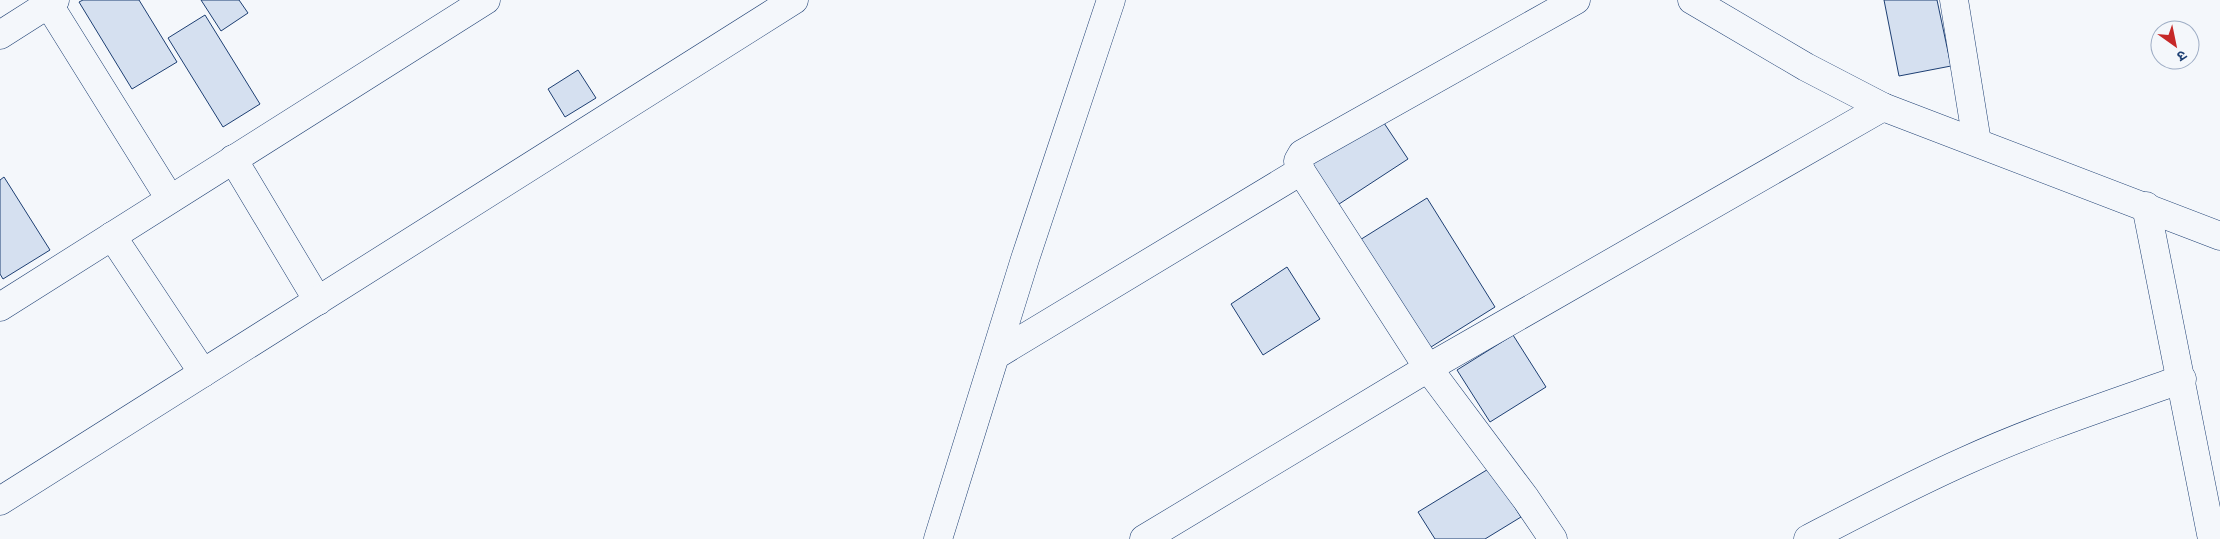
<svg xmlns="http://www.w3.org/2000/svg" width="2220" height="539" viewBox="0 0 2220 539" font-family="'Noto Sans','Noto Sans Devanagari',sans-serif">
  <rect width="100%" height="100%" fill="#f4f7fb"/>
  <g fill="#d5e0f0" stroke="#1d3f73">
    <path d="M83,0H139L177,62L132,89L79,2Z"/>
    <path d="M201,0H239L248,13L221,31Z"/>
    <path d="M1884,0H1937L1951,66L1899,76Z"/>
    <path d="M205,15L260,104L223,127L168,38Z"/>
    <path d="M578,70L596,98L565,117L548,89Z"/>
    <path d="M1378,114L1408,159L1333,208L1303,163Z"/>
    <path d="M4,177L50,250L3,279L0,274V180Z"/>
    <path d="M1427,198L1495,307L1423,352L1355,243Z"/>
    <path d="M1287,267L1320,319L1263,355L1231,304Z"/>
    <path d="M1513,335L1546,387L1490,422L1457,370Z"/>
    <path d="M1490,468L1521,517L1485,539H1435L1418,512Z"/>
  </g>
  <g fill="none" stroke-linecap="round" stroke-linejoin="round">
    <defs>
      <g id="street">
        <path d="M46,0L170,199"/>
        <path d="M1692,0L1806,67L1883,107L2220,236"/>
        <path d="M1954,0L1977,142"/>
        <path d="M0,35L55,0"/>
        <path d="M233,159L318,301"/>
        <path d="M2146,206L2212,539"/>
        <path d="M112,236L203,373"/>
        <path d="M0,307L486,0"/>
        <path d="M996,355L1301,171"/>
        <path d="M0,501L794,0"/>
        <path d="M1144,539L1428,368L1883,107"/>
        <path d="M1553,539L1526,499L1428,368L1301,171L1298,161L1302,154L1576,0"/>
        <path d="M1808,539C1860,512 1911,485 1965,461C2035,429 2109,405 2182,379"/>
      </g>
      <path id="secondary" d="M938,539L1025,259L1111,0"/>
    </defs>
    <use href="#street" stroke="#1d3f73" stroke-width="29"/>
    <use href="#secondary" stroke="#1d3f73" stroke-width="29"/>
    <use href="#street" stroke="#f4f7fb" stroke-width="28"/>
    <use href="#secondary" stroke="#f4f7fb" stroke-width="28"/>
  </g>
  <g transform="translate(2175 45) rotate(147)"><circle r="24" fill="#f4f7fb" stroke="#9eadc5"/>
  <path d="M0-4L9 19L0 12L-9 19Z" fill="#c62828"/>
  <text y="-8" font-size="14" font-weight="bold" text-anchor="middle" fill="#1d3f73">उ</text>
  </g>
</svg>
